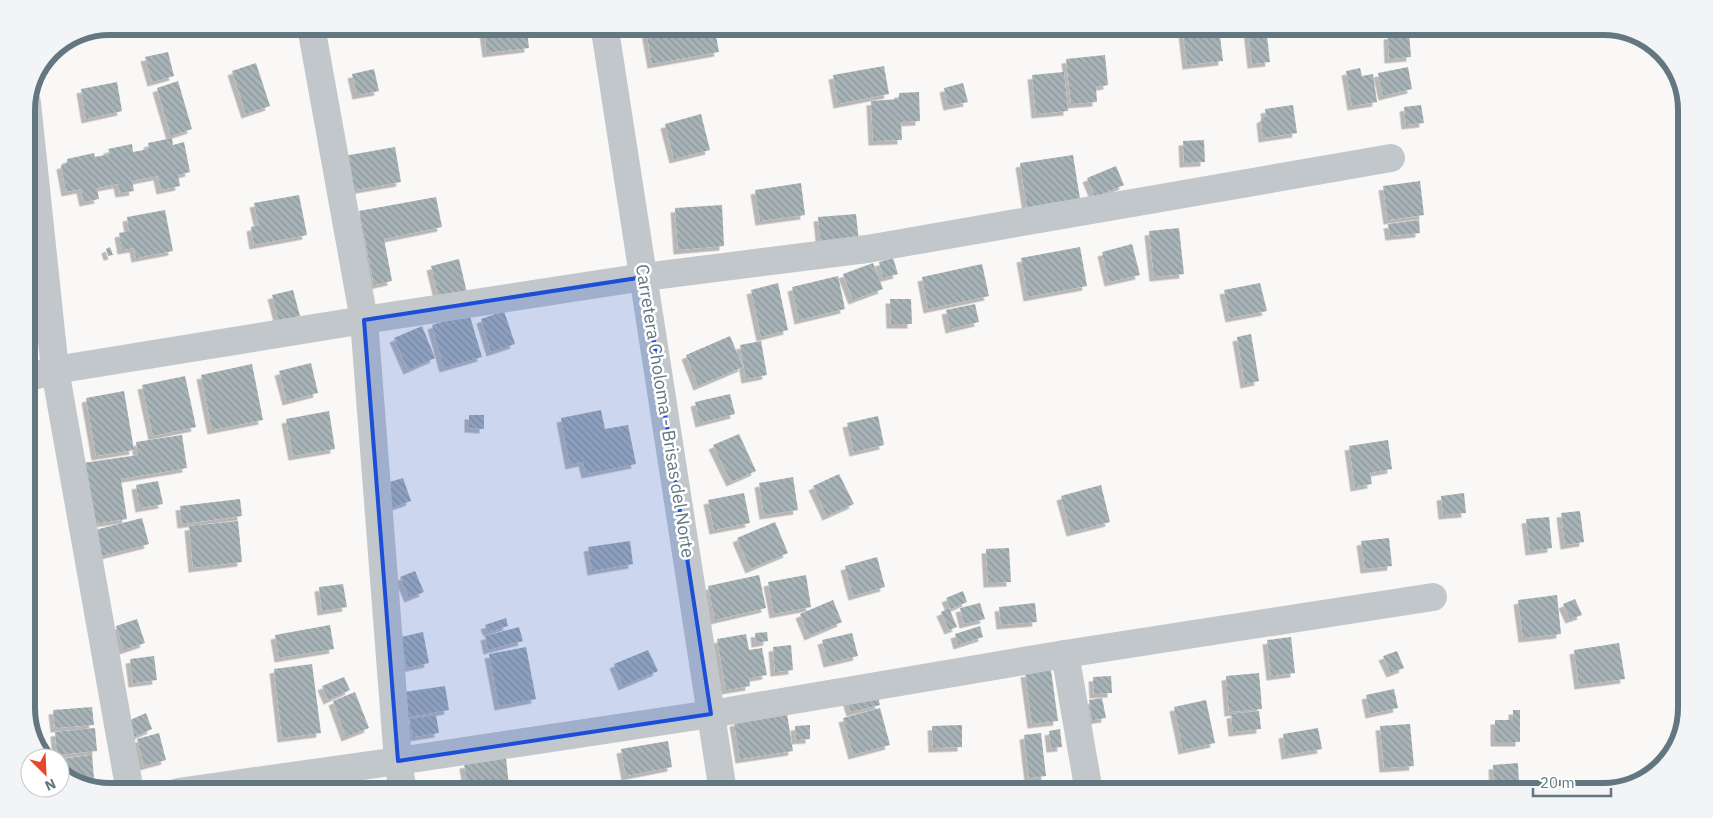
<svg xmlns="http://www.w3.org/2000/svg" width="1713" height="818" viewBox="0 0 1713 818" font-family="'IBM Plex Sans',sans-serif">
  <defs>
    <pattern id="building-back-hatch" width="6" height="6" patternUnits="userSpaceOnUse" patternTransform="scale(1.25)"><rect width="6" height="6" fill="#a8b3b7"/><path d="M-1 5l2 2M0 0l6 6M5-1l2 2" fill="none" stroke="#8c969a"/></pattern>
    <filter id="shadow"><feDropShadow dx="-4.5" dy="4.5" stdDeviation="0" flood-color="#0004"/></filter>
  </defs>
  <rect width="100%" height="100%" fill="#f9f8f6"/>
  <g fill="url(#building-back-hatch)" filter="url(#shadow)">
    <path d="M1219,28L1223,61L1187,65L1183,32Z"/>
    <path d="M1248,28H1266L1270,62L1252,64Z"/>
    <path d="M646,30H715L719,52L652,64Z"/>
    <path d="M484,31H527L529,48L487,53Z"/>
    <path d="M1409,33L1411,57L1389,59L1388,35Z"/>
    <path d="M168,52L174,76L152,82L145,57Z"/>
    <path d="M1105,55L1108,85L1096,87L1097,102L1071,104L1066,59Z"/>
    <path d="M256,63L270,106L246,114L232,71Z"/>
    <path d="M884,66L889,94L838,104L833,75Z"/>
    <path d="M1408,67L1412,89L1383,96L1378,73Z"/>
    <path d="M1360,68L1362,76L1373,74L1377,102L1352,106L1346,71Z"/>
    <path d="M374,69L379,91L357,95L352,74Z"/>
    <path d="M1064,72L1068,111L1036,114L1032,75Z"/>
    <path d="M178,81L192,129L171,136L157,88Z"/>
    <path d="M117,82L122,111L86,119L81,89Z"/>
    <path d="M963,83L968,102L948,106L944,88Z"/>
    <path d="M919,92L920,121L901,122L902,140L873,141L871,101L899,99V93Z"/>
    <path d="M1293,105L1297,133L1263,138L1261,119L1266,116L1265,109Z"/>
    <path d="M1421,105L1424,123L1406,125L1404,107Z"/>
    <path d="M701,114L710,150L674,159L665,124Z"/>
    <path d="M172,138L173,145L184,142L190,172L178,175L180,186L161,190L158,176L132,181L134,191L120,193L118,184L97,188L99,199L84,202L81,189L66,192L61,165L67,163V159L94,153L95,157L110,154L108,149L132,144L133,152L149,149L148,143Z"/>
    <path d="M1204,140L1205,162L1184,163L1183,141Z"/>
    <path d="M395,147L401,182L344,192L338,157Z"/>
    <path d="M1073,155L1080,199L1027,208L1020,163Z"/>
    <path d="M1116,166L1124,185L1095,197L1087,178Z"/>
    <path d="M1420,181L1424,215L1388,220L1383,186Z"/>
    <path d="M801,183L805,215L760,221L755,190Z"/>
    <path d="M299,195L307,235L254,245L251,227L259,225L254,203Z"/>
    <path d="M436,197L442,227L384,239L392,281L374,285L359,211Z"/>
    <path d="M722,205L724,246L678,250L675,208Z"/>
    <path d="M165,210L173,251L136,258L134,248L122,250L119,233L129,231L127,217Z"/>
    <path d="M856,214L859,242L821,246L818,217Z"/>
    <path d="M1419,220L1420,233L1390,236L1388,224Z"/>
    <path d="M1179,228L1184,274L1154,277L1149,231Z"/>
    <path d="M1132,244L1140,275L1109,282L1102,252Z"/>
    <path d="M110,247L113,255L108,256L106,249Z"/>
    <path d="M1080,247L1087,286L1028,297L1021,258Z"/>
    <path d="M893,258L898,274L883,278L879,262Z"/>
    <path d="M459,259L467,293L439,299L431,266Z"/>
    <path d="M873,263L883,289L853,300L843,274Z"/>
    <path d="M982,264L989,296L928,309L922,277Z"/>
    <path d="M838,276L845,309L799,320L792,287Z"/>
    <path d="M778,283L788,330L761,337L751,290Z"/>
    <path d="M1260,283L1267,311L1230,318L1224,290Z"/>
    <path d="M293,290L300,316L279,321L272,295Z"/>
    <path d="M890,299H911L912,324H891Z"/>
    <path d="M975,304L979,322L950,329L946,310Z"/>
    <path d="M504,311L515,344L491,352L481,319Z"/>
    <path d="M469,313L482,357L444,368L432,325Z"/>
    <path d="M422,326L435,358L408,370L394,338Z"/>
    <path d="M1251,334L1259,381L1245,384L1237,337Z"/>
    <path d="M730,336L743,367L698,386L686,355Z"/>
    <path d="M761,341L767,375L746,379L740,345Z"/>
    <path d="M311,363L318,393L287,401L279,371Z"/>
    <path d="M252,364L263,420L212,430L201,375Z"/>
    <path d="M185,376L196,427L153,436L142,385Z"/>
    <path d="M124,391L134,450L96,456L86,398Z"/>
    <path d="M730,394L735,414L700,423L695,402Z"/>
    <path d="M601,410L605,429L628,425L636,464L586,474L583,462L570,465L561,418Z"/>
    <path d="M329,411L335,449L293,456L286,419Z"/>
    <path d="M469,415H484V429L469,428Z"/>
    <path d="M878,416L884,445L854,452L847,423Z"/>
    <path d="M739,434L756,471L731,482L713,445Z"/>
    <path d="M26,435L31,452L26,453Z"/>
    <path d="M182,435L187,468L121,479L127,519L92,524L83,463L138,455L136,442Z"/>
    <path d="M1388,440L1392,469L1370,473L1372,484L1355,487L1349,446Z"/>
    <path d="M839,474L854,504L827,516L813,486Z"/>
    <path d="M793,477L798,510L764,515L759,483Z"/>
    <path d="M403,478L411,501L391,508L383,484Z"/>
    <path d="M158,481L163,504L140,508L136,485Z"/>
    <path d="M1101,485L1110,522L1071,532L1061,496Z"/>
    <path d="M744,493L750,523L714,530L708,500Z"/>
    <path d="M1464,493L1466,513L1443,515L1441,496Z"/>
    <path d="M240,499L242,516L182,524L180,506Z"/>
    <path d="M1580,511L1584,542L1565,545L1561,513Z"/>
    <path d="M1549,517L1552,548L1530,551L1526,519Z"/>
    <path d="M142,518L149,544L98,557L91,531Z"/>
    <path d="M238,521L242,562L193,568L189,526Z"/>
    <path d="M775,522L788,553L750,569L737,538Z"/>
    <path d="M1389,538L1392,566L1365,569L1361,541Z"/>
    <path d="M630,541L633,564L592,571L588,547Z"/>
    <path d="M1009,548L1011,582L988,583L986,549Z"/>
    <path d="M877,557L885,587L853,596L845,566Z"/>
    <path d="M415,571L424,592L409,598L400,577Z"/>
    <path d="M759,575L766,608L715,620L708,586Z"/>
    <path d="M806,575L811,607L774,614L768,582Z"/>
    <path d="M343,584L347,607L322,611L319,587Z"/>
    <path d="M963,591L967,602L951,609L946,598Z"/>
    <path d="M1557,595L1561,634L1523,638L1518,600Z"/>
    <path d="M1575,599L1582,615L1570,619L1563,604Z"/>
    <path d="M833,600L842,622L809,636L800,614Z"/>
    <path d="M980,603L985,619L964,624L960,608Z"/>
    <path d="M1035,603L1037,622L1001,625L999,607Z"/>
    <path d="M949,608L957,627L949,630L941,612Z"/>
    <path d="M506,618L508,626L488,632L485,625Z"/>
    <path d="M137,619L145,643L124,650L116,626Z"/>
    <path d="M330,625L334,649L279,658L275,635Z"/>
    <path d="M980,626L983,637L958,645L955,634Z"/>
    <path d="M519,627L523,641L488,650L485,636Z"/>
    <path d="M423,632L429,663L407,668L401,637Z"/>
    <path d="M767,632L768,641L756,643L755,633Z"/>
    <path d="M852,633L858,656L828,663L822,640Z"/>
    <path d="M746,634L749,650L762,648L767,675L749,678L750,686L726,690L717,639Z"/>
    <path d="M1291,637L1295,673L1271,676L1267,640Z"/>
    <path d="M1619,643L1625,679L1579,685L1574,650Z"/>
    <path d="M791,645L793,670L775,672L773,647Z"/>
    <path d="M526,647L536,699L499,706L489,654Z"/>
    <path d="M648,650L658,671L623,686L614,664Z"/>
    <path d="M1397,651L1404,668L1391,673L1383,656Z"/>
    <path d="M154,656L157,680L133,683L130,659Z"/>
    <path d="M312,664L321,733L282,738L274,669Z"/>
    <path d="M1051,670L1058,721L1032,724L1025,673Z"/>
    <path d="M1259,673L1262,709L1229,712L1226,676Z"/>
    <path d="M1111,676L1112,693L1094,694L1093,677Z"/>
    <path d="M344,677L350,690L328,700L322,686Z"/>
    <path d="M445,686L449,710L408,717L404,692Z"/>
    <path d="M1394,689L1398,708L1370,714L1366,695Z"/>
    <path d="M355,692L369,728L346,737L333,701Z"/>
    <path d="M877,692L880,705L851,712L847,699Z"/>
    <path d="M1102,698L1106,718L1092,720L1089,700Z"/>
    <path d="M1206,700L1215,743L1183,750L1174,707Z"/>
    <path d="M92,707L94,725L55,728L53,710Z"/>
    <path d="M880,708L890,745L853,755L843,718Z"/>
    <path d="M1513,710H1520V742H1495V720H1513Z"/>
    <path d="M1259,711L1261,729L1233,732L1231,714Z"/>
    <path d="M146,713L152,729L134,737L128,721Z"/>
    <path d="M787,714L793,751L740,759L734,722Z"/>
    <path d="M436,715L439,733L413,737L409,719Z"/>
    <path d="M1410,724L1414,766L1384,768L1380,726Z"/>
    <path d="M810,725V739L796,740L795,726Z"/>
    <path d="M962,725V747L933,748L932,726Z"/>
    <path d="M95,728L97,751L57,755L55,732Z"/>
    <path d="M1318,728L1322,749L1286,755L1283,734Z"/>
    <path d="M1060,729L1062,747L1051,748L1049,731Z"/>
    <path d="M159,733L166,760L144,766L137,739Z"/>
    <path d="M1041,733L1046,776L1029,778L1024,735Z"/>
    <path d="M668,741L672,767L626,776L621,749Z"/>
    <path d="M92,755L94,778L70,781L60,772V759Z"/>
    <path d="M506,758L509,786L468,792L464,764Z"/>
    <path d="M1518,763L1519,783L1494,785L1493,765Z"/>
    <path d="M379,780L380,792H350L349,783Z"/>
    <path d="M1021,781L1023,792H975L974,787Z"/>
    <path d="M344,783L345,792H316L315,786Z"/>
    <path d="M665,786L666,792H639L638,790Z"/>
  </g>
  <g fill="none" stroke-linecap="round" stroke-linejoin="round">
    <g stroke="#c1c7ca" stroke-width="28">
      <path d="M605,30L723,792"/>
      <path d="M312,32L364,320L398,761L403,792"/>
      <path d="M27,103L55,370L130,792"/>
      <path d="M26,378L55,370L364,320L644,277L867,249L1391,158"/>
      <path d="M1065,654L1089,792"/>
      <path d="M178,792L398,761L711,714L1065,654L1433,597"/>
    </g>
  </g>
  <path fill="#1d4ed8" fill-opacity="0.2" stroke="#1d4ed8" stroke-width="4" stroke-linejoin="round" d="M644,277L711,714L398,761L364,320Z"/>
  <g text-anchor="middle" stroke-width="5" stroke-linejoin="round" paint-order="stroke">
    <g font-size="18" fill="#637781" stroke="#fff">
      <text transform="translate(665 411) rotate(81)" y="6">Carretera Choloma - Brisas del Norte</text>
    </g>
  </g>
  <path d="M0 0H1713V818H0ZM110 35H1603A75 75 0 0 1 1678 110V708A75 75 0 0 1 1603 783H110A75 75 0 0 1 35 708V110A75 75 0 0 1 110 35Z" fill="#f3f4f5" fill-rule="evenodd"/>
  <path fill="none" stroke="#637781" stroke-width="6" d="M110 35H1603A75 75 0 0 1 1678 110V708A75 75 0 0 1 1603 783H110A75 75 0 0 1 35 708V110A75 75 0 0 1 110 35Z"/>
  <g transform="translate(45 773) rotate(156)"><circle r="24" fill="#ffffff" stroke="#c1c9cd"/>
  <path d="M0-4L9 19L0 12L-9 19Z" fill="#e64629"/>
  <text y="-8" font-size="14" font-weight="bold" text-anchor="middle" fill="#637781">N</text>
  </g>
  <path d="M1533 788v8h78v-8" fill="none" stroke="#637781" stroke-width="2.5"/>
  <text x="1540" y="788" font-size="15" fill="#637781" stroke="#ffffff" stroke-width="4" paint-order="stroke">20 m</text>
</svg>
